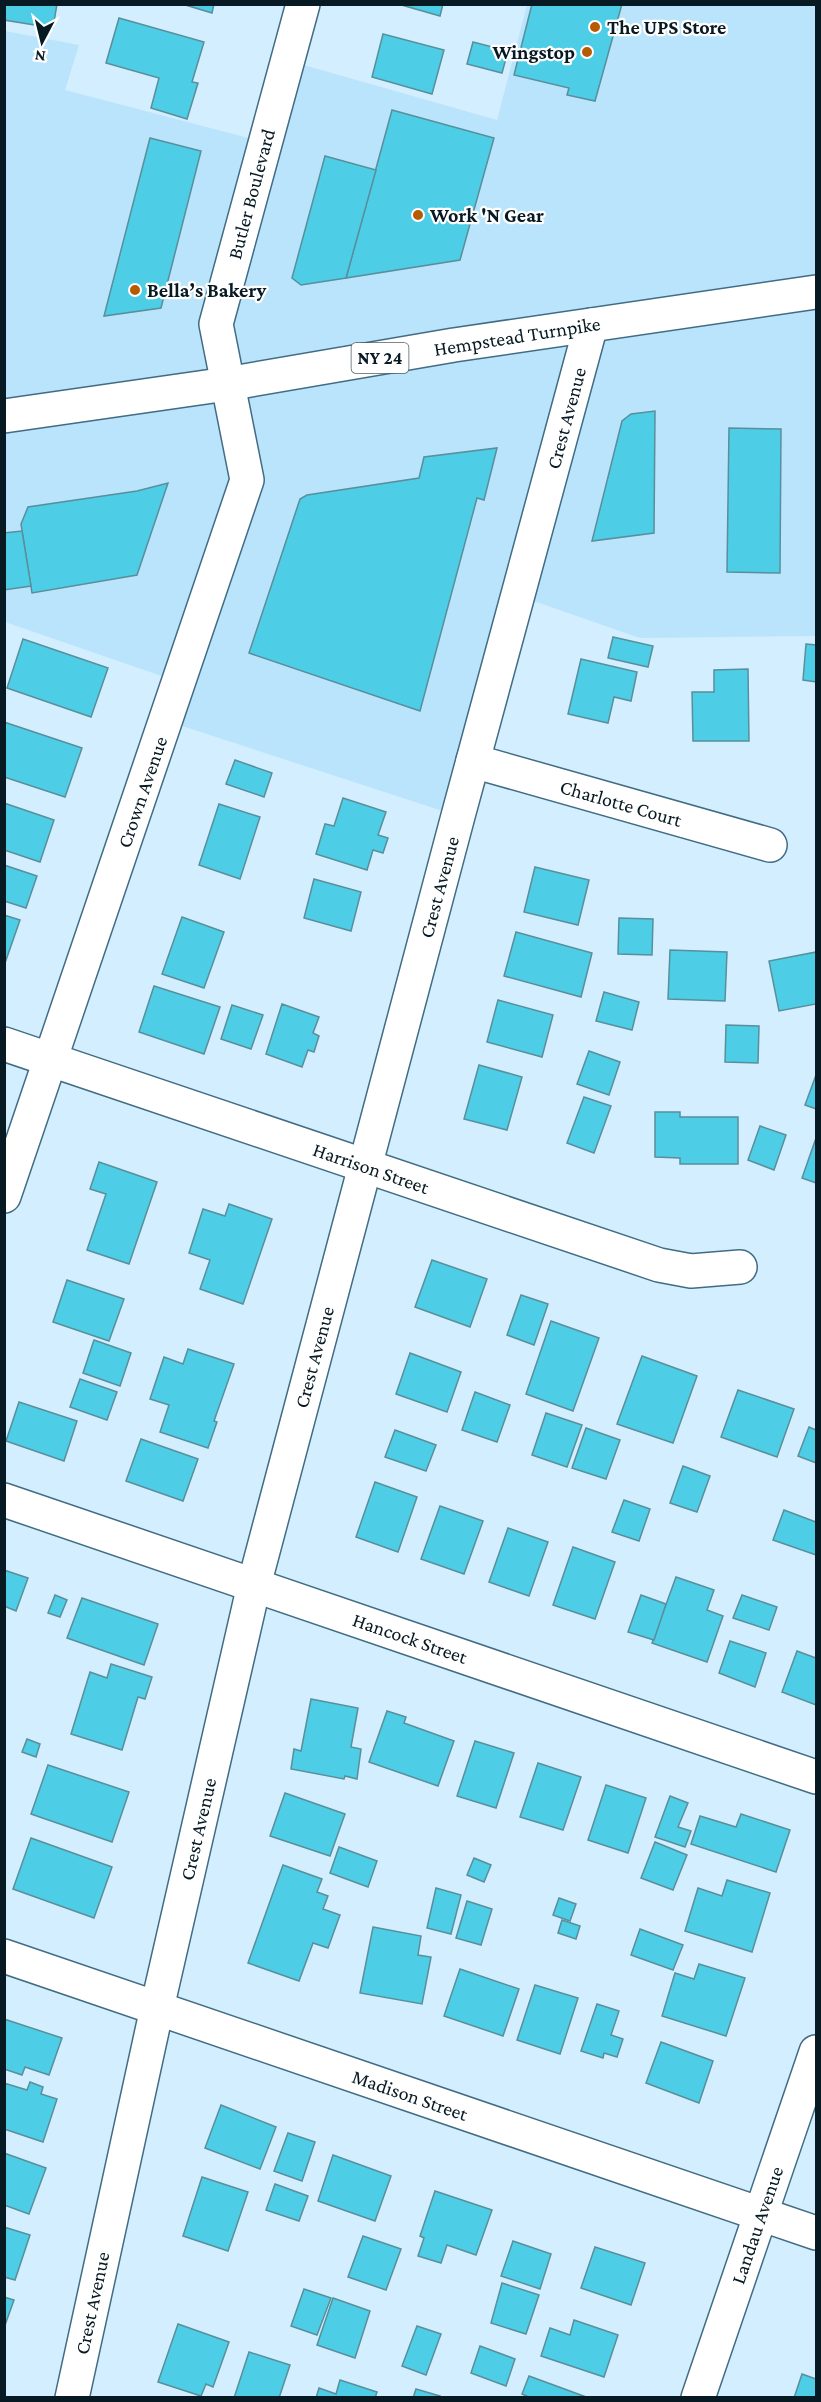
<svg xmlns="http://www.w3.org/2000/svg" width="821" height="2402" viewBox="0 0 821 2402" font-family="'Crimson Pro',serif">
  <rect width="100%" height="100%" fill="#d3eefe"/>
  <path fill="#b9e4fc" d="M527,5H816V636L640,638L525,598L458,816L170,722L182,683L5,622V31L79,45L65,90L256,140L279,58L497,120Z"/>
  <g fill="#4ecde6" stroke="#588f9b" stroke-width="1.5">
    <path d="M4,4H57L53,28L4,20Z"/>
    <path d="M182,4H214L212,13Z"/>
    <path d="M398,4H443L440,16Z"/>
    <path d="M532,4H622L595,101L567,95L569,88L514,75Z"/>
    <path d="M119,18L204,42L192,82L198,83L187,119L151,108L159,78L106,63Z"/>
    <path d="M383,34L444,50L432,94L372,77Z"/>
    <path d="M473,42L508,51L502,73L467,64Z"/>
    <path d="M392,110L494,138L460,260L346,278Z"/>
    <path d="M150,138L201,151L161,308L104,316Z"/>
    <path d="M325,156L376,170L346,278L301,285L292,278Z"/>
    <path d="M655,411L654,533L592,541L622,421L631,414Z"/>
    <path d="M729,428L781,429L780,573L727,572Z"/>
    <path d="M497,448L484,500L477,498L420,711L249,653L300,499L307,495L419,478L424,457Z"/>
    <path d="M168,483L137,575L32,593L21,524L28,507L137,491Z"/>
    <path d="M22,531L31,586L4,590V533Z"/>
    <path d="M613,637L653,646L648,667L608,658Z"/>
    <path d="M23,639L108,668L91,717L7,688Z"/>
    <path d="M806,644L816,645V682L803,680Z"/>
    <path d="M581,659L637,672L631,701L614,697L608,723L568,714Z"/>
    <path d="M748,669L749,741H693L692,692H714V670Z"/>
    <path d="M4,722L82,748L65,797L4,777Z"/>
    <path d="M235,760L272,773L264,797L226,784Z"/>
    <path d="M343,798L386,812L378,835L388,838L383,853L373,850L367,870L316,854L325,824L334,826Z"/>
    <path d="M4,803L54,820L40,862L4,850Z"/>
    <path d="M219,804L260,817L240,879L199,865Z"/>
    <path d="M4,865L37,876L26,908L4,901Z"/>
    <path d="M535,867L589,880L578,925L524,912Z"/>
    <path d="M314,879L361,892L351,931L304,918Z"/>
    <path d="M4,915L20,920L4,966Z"/>
    <path d="M182,917L224,932L204,988L162,974Z"/>
    <path d="M619,918L653,919L652,955L618,954Z"/>
    <path d="M516,932L592,953L581,997L504,976Z"/>
    <path d="M670,950L727,952L725,1001L668,999Z"/>
    <path d="M816,952V1004L779,1011L769,961Z"/>
    <path d="M154,986L220,1007L204,1054L139,1032Z"/>
    <path d="M604,992L639,1002L632,1030L596,1021Z"/>
    <path d="M498,1000L553,1015L542,1057L487,1042Z"/>
    <path d="M282,1004L319,1017L313,1033L319,1036L314,1052L308,1050L302,1067L266,1054Z"/>
    <path d="M232,1005L263,1015L251,1049L221,1039Z"/>
    <path d="M726,1025L759,1026L758,1063L725,1062Z"/>
    <path d="M589,1051L620,1062L609,1095L577,1084Z"/>
    <path d="M479,1065L522,1077L507,1130L464,1119Z"/>
    <path d="M816,1075V1109L805,1105Z"/>
    <path d="M584,1097L611,1106L594,1153L567,1143Z"/>
    <path d="M655,1112H680V1117H738V1164H680V1158L655,1157Z"/>
    <path d="M760,1126L786,1135L774,1170L748,1160Z"/>
    <path d="M816,1138V1183L802,1178Z"/>
    <path d="M99,1162L157,1182L129,1264L87,1250L106,1194L90,1189Z"/>
    <path d="M229,1204L272,1219L243,1304L200,1289L210,1260L189,1253L203,1209L225,1216Z"/>
    <path d="M432,1260L487,1279L470,1327L415,1307Z"/>
    <path d="M67,1280L124,1299L109,1341L53,1322Z"/>
    <path d="M521,1295L548,1304L534,1345L507,1335Z"/>
    <path d="M551,1321L599,1338L573,1411L526,1394Z"/>
    <path d="M94,1340L131,1353L120,1386L83,1373Z"/>
    <path d="M188,1349L234,1364L214,1421L217,1422L208,1448L160,1432L169,1405L150,1399L164,1357L183,1364Z"/>
    <path d="M410,1353L461,1372L447,1412L396,1394Z"/>
    <path d="M642,1356L697,1376L673,1443L617,1424Z"/>
    <path d="M80,1379L117,1392L107,1420L70,1407Z"/>
    <path d="M738,1390L794,1409L777,1457L721,1437Z"/>
    <path d="M475,1392L510,1405L497,1442L462,1430Z"/>
    <path d="M19,1402L77,1421L64,1461L6,1441Z"/>
    <path d="M546,1413L582,1425L567,1467L532,1455Z"/>
    <path d="M809,1427L816,1430V1463L798,1456Z"/>
    <path d="M586,1428L620,1440L606,1479L572,1468Z"/>
    <path d="M395,1430L436,1445L426,1471L385,1457Z"/>
    <path d="M141,1439L198,1459L183,1501L126,1481Z"/>
    <path d="M683,1466L710,1476L697,1512L670,1503Z"/>
    <path d="M375,1482L417,1497L398,1552L356,1537Z"/>
    <path d="M624,1500L650,1509L639,1541L612,1532Z"/>
    <path d="M440,1506L483,1521L464,1574L421,1559Z"/>
    <path d="M784,1510L816,1522V1555L773,1540Z"/>
    <path d="M508,1528L548,1542L529,1596L489,1582Z"/>
    <path d="M573,1547L615,1562L595,1619L553,1605Z"/>
    <path d="M4,1570L28,1578L16,1611L4,1606Z"/>
    <path d="M676,1577L714,1590L707,1610L723,1616L707,1662L652,1643Z"/>
    <path d="M55,1595L67,1600L60,1617L48,1613Z"/>
    <path d="M641,1595L666,1604L654,1640L628,1632Z"/>
    <path d="M742,1595L777,1607L769,1630L733,1618Z"/>
    <path d="M82,1598L158,1624L144,1665L67,1638Z"/>
    <path d="M730,1641L766,1653L755,1687L719,1673Z"/>
    <path d="M797,1651L816,1658V1705L782,1692Z"/>
    <path d="M111,1664L152,1677L145,1699L138,1697L122,1750L71,1734L90,1672L107,1678Z"/>
    <path d="M311,1699L358,1708L351,1747L361,1749L357,1779L345,1776L344,1779L291,1769L294,1749L301,1751Z"/>
    <path d="M387,1711L406,1717L404,1723L454,1741L438,1786L369,1762Z"/>
    <path d="M27,1739L40,1744L36,1757L22,1752Z"/>
    <path d="M475,1741L514,1753L496,1808L457,1796Z"/>
    <path d="M538,1763L581,1777L563,1830L520,1817Z"/>
    <path d="M48,1765L129,1792L112,1842L31,1814Z"/>
    <path d="M606,1785L646,1798L628,1853L588,1840Z"/>
    <path d="M285,1793L345,1814L330,1856L270,1836Z"/>
    <path d="M670,1796L688,1803L678,1827L691,1831L685,1847L655,1837Z"/>
    <path d="M741,1814L790,1830L776,1872L691,1844L700,1816L736,1827Z"/>
    <path d="M31,1838L112,1867L94,1918L13,1889Z"/>
    <path d="M655,1842L687,1855L673,1890L641,1878Z"/>
    <path d="M339,1847L377,1861L368,1887L330,1873Z"/>
    <path d="M474,1858L491,1865L484,1882L467,1875Z"/>
    <path d="M283,1865L322,1879L317,1892L328,1896L323,1909L340,1915L328,1948L313,1943L299,1981L248,1963Z"/>
    <path d="M727,1880L770,1893L752,1952L685,1931L698,1888L722,1896Z"/>
    <path d="M436,1888L461,1895L451,1934L427,1928Z"/>
    <path d="M559,1898L576,1904L570,1921L553,1915Z"/>
    <path d="M467,1901L492,1909L481,1945L456,1938Z"/>
    <path d="M562,1920L580,1926L576,1939L558,1933Z"/>
    <path d="M373,1927L421,1936L418,1955L431,1957L422,2004L360,1993Z"/>
    <path d="M640,1929L683,1945L673,1970L631,1955Z"/>
    <path d="M699,1964L745,1978L726,2036L662,2016L675,1973L694,1979Z"/>
    <path d="M460,1969L519,1989L503,2036L444,2016Z"/>
    <path d="M535,1985L578,1998L560,2054L517,2040Z"/>
    <path d="M597,2004L619,2011L611,2035L623,2039L617,2057L604,2053L603,2058L581,2051Z"/>
    <path d="M4,2019L62,2038L49,2075L25,2067L22,2075L4,2069Z"/>
    <path d="M661,2042L713,2061L699,2103L646,2083Z"/>
    <path d="M30,2082L43,2087L41,2094L57,2099L43,2142L4,2129V2083L27,2090Z"/>
    <path d="M221,2105L276,2127L260,2169L205,2148Z"/>
    <path d="M288,2133L315,2142L302,2181L274,2171Z"/>
    <path d="M4,2153L46,2168L29,2214L4,2205Z"/>
    <path d="M333,2155L391,2176L375,2221L318,2201Z"/>
    <path d="M202,2177L248,2192L228,2251L183,2236Z"/>
    <path d="M275,2184L308,2196L299,2221L266,2210Z"/>
    <path d="M435,2191L492,2210L476,2255L447,2245L441,2263L418,2256L424,2238L420,2236Z"/>
    <path d="M4,2227L30,2235L15,2280L4,2277Z"/>
    <path d="M363,2236L401,2249L386,2290L348,2277Z"/>
    <path d="M513,2241L551,2254L540,2289L501,2276Z"/>
    <path d="M595,2247L645,2263L631,2305L581,2288Z"/>
    <path d="M502,2283L539,2295L526,2334L491,2323Z"/>
    <path d="M304,2289L331,2298L317,2335L291,2326Z"/>
    <path d="M4,2297L14,2300L4,2328Z"/>
    <path d="M333,2298L370,2311L355,2358L317,2345Z"/>
    <path d="M574,2320L618,2335L604,2377L541,2356L550,2328L570,2335Z"/>
    <path d="M178,2324L229,2342L213,2387L206,2384L201,2396L158,2382Z"/>
    <path d="M417,2326L441,2334L426,2375L402,2366Z"/>
    <path d="M480,2346L515,2359L506,2386L471,2373Z"/>
    <path d="M249,2352L290,2365L279,2398H234Z"/>
    <path d="M802,2374L816,2379V2398H794Z"/>
    <path d="M529,2376L589,2398H531L522,2394Z"/>
    <path d="M340,2380L377,2392L375,2398H316L319,2388L336,2394Z"/>
    <path d="M416,2389L440,2396L439,2398H413Z"/>
  </g>
  <g fill="none" stroke-linecap="round" stroke-linejoin="round">
    <defs>
      <g id="minor">
        <path d="M473,761L770,845"/>
        <path d="M4,1044L659,1265L691,1271L740,1267"/>
        <path d="M4,1196L247,480L216,324L303,4"/>
        <path d="M4,1500L816,1777"/>
        <path d="M4,1956L816,2233"/>
        <path d="M72,2398L157,2008L254,1585L458,816L591,325"/>
        <path d="M698,2398L816,2052"/>
      </g>
      <path id="major" d="M4,416L227,384L454,345L816,292"/>
    </defs>
    <use href="#minor" stroke="#416c83" stroke-width="36"/>
    <use href="#major" stroke="#416c83" stroke-width="36"/>
    <use href="#minor" stroke="#fff" stroke-width="33"/>
    <use href="#major" stroke="#fff" stroke-width="33"/>
  </g>
  <g fill="#b75b03" stroke="#fff" stroke-width="2">
    <circle cx="595" cy="27" r="6"/>
    <circle cx="587" cy="52" r="6"/>
    <circle cx="418" cy="215" r="6"/>
    <circle cx="135" cy="290" r="6"/>
  </g>
  <g text-anchor="middle" stroke-width="4.5" stroke-linejoin="round" paint-order="stroke">
    <rect fill="#fff" stroke="#515e64" stroke-width="1.5" x="351.5" y="343" width="57" height="30" rx="4.5"/>
    <g font-size="18" font-weight="bold" fill="#071922">
      <text x="380" y="364">NY 24</text>
    </g>
    <g font-size="20" font-weight="bold" fill="#071922" stroke="#fff" text-anchor="start">
      <text x="607" y="34">The UPS Store</text>
      <text x="575" y="59" text-anchor="end">Wingstop</text>
      <text x="430" y="222">Work 'N Gear</text>
      <text x="147" y="297">Bella’s Bakery</text>
    </g>
    <g font-size="20" fill="#071922" stroke="#fff">
      <text transform="translate(251 194) rotate(-75)" y="7">Butler Boulevard</text>
      <text transform="translate(517 336) rotate(-9)" y="7">Hempstead Turnpike</text>
      <text transform="translate(566 418) rotate(-75)" y="7">Crest Avenue</text>
      <text transform="translate(142 792) rotate(-71)" y="7">Crown Avenue</text>
      <text transform="translate(621 803) rotate(16)" y="7">Charlotte Court</text>
      <text transform="translate(439 887) rotate(-75)" y="7">Crest Avenue</text>
      <text transform="translate(371 1168) rotate(19)" y="7">Harrison Street</text>
      <text transform="translate(314 1357) rotate(-75)" y="7">Crest Avenue</text>
      <text transform="translate(410 1638) rotate(19)" y="7">Hancock Street</text>
      <text transform="translate(198 1829) rotate(-77)" y="7">Crest Avenue</text>
      <text transform="translate(410 2095) rotate(19)" y="7">Madison Street</text>
      <text transform="translate(757 2225) rotate(-71)" y="7">Landau Avenue</text>
      <text transform="translate(92 2303) rotate(-78)" y="7">Crest Avenue</text>
    </g>
  </g>
  <rect width="821" height="2402" fill="none" stroke="#071922" stroke-width="12"/>
  <g transform="translate(42 42) rotate(187)" stroke="#ffffff" stroke-width="4.5" paint-order="stroke">
  <path d="M0-4.5L10 22L0 15L-10 22Z" fill="#071922"/>
  <text y="-9" font-size="16" font-weight="bold" text-anchor="middle" fill="#071922">N</text>
  </g>
</svg>
